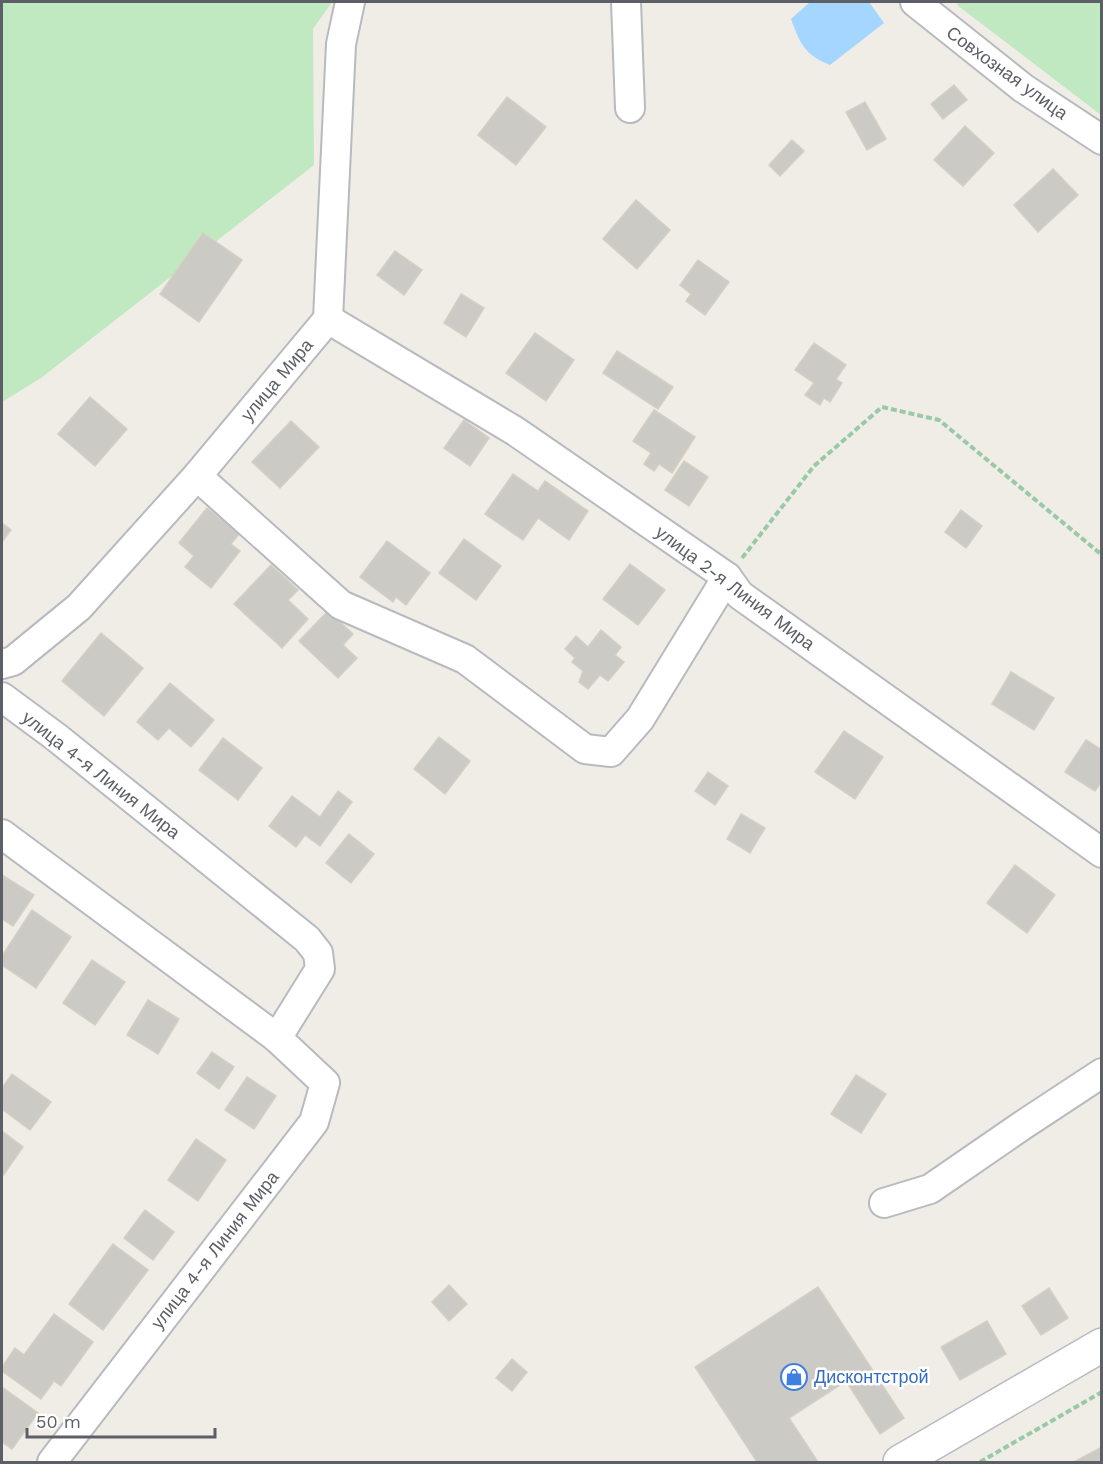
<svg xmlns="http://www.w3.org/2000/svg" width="1103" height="1464" viewBox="0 0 1103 1464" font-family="'Work Sans',sans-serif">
  <rect width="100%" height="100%" fill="#efede5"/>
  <g fill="#c0e8c1">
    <path d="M2,2H332L313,29L314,165L41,378L2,402Z"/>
    <path d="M959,2H1101V115L957,5Z"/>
  </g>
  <path fill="#a5d6ff" d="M810,2H869L884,23L830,65C805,55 800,44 791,19Z"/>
  <g fill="#cccac4" stroke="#d5cfc3" stroke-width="1.5">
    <path d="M954,85L967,100L943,119L931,104Z"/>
    <path d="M507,97L546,127L516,165L478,135Z"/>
    <path d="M865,102L886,139L867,150L846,112Z"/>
    <path d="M965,126L994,153L963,186L934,160Z"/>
    <path d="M792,140L804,151L780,176L769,165Z"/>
    <path d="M1053,169L1078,195L1038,232L1014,205Z"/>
    <path d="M636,200L670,230L637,269L603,239Z"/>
    <path d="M203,233L242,260L199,322L160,294Z"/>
    <path d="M395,251L422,270L404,295L377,275Z"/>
    <path d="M698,260L729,282L705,315L686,301L691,294L680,285Z"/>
    <path d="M461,294L484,308L466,337L444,323Z"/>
    <path d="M535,333L574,360L546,401L506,373Z"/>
    <path d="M814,343L846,365L836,379L842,383L830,402L824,398L820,405L805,395L814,383L795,370Z"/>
    <path d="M617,351L673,387L658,409L603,373Z"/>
    <path d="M90,397L127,429L95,466L58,434Z"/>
    <path d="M654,410L695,437L672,473L659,464L654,471L644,464L651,453L633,441Z"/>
    <path d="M464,420L489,438L470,466L444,448Z"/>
    <path d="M291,421L319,447L280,488L252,462Z"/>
    <path d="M684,461L708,477L689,506L665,490Z"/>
    <path d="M513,474L538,491L545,481L588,511L569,540L538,518L523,540L485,514Z"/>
    <path d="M207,508L239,534L231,544L240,551L211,588L185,567L194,556L179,543Z"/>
    <path d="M961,510L982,526L966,548L945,532Z"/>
    <path d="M2,523L11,530L2,542Z"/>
    <path d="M464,539L501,566L476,600L439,573Z"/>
    <path d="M387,541L430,573L406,605L396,597L393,602L360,577Z"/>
    <path d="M630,564L665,590L638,625L603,599Z"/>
    <path d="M271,565L298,590L288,600L308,619L282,648L234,604Z"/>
    <path d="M328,611L353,634L343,645L357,658L338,678L299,641Z"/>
    <path d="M601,630L621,647L615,655L624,662L608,681L600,675L588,689L579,682L583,671L572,662L575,658L565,649L576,636L588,647Z"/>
    <path d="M101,633L143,668L104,716L62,681Z"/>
    <path d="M1011,672L1054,698L1034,730L992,704Z"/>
    <path d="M170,683L214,720L191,747L169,728L158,740L137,722Z"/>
    <path d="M844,731L883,757L855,799L815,772Z"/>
    <path d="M439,737L470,761L445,794L414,769Z"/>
    <path d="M223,738L262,768L238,800L199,770Z"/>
    <path d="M1086,740L1102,750V781L1095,791L1065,772Z"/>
    <path d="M708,772L728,786L715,805L695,791Z"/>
    <path d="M338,791L352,802L320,846L305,835L296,847L269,826L292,796L320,817Z"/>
    <path d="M741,814L765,828L750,853L727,839Z"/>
    <path d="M349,834L374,854L351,883L326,863Z"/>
    <path d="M1015,865L1055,895L1027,933L987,903Z"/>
    <path d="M2,875L34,895L13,926L2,919Z"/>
    <path d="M32,910L71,937L36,988L2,965V956Z"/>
    <path d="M92,960L125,982L95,1025L63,1003Z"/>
    <path d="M148,1000L179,1019L158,1054L127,1035Z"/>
    <path d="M212,1052L234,1067L219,1089L197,1073Z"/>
    <path d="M12,1074L51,1102L30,1130L2,1109V1088Z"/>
    <path d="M856,1075L886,1094L861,1133L831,1114Z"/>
    <path d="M247,1077L276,1096L254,1129L225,1110Z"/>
    <path d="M2,1131L23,1147L2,1177Z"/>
    <path d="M196,1139L226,1160L198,1201L168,1180Z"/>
    <path d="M145,1210L174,1232L153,1260L124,1238Z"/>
    <path d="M113,1244L148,1270L103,1330L69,1304Z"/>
    <path d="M449,1285L467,1304L449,1321L432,1302Z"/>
    <path d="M818,1287L904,1418L880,1434L846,1381L789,1418L818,1462H757L695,1367Z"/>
    <path d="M1049,1288L1068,1318L1041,1335L1022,1306Z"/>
    <path d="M54,1314L93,1342L61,1386L54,1381L41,1399L2,1371V1367L15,1348L24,1355Z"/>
    <path d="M987,1321L1006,1354L960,1380L941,1347Z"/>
    <path d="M512,1359L527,1372L512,1391L496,1378Z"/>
    <path d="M2,1387L38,1413L12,1449L2,1442Z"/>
    <path d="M1102,1447V1462H1074Z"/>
  </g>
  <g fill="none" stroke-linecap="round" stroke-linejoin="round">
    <defs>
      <g id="minor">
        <path d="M626,2L630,108"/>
        <path d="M915,2L1023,88L1102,140"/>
        <path d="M328,319L515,431L727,577L740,595L1102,853"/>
        <path d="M197,476L341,605L465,659L585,749L611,752L640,719L727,577"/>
        <path d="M2,664L13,661L79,607L197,476L328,319L341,44L350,2"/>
        <path d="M2,697L56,737L307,939L318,953L320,969L277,1038"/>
        <path d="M2,834L277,1038L325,1083L314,1122L52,1462"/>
        <path d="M884,1203L930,1189L1023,1125L1102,1073"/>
      </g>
      <path id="secondary" d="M900,1462L1102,1345"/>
    </defs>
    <use href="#minor" stroke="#b7babf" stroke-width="32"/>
    <use href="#secondary" stroke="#b8bbc1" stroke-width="36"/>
    <g stroke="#99c9a7" stroke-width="4" stroke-dasharray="6 3" stroke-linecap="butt">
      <path d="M742,558L814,466L882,407L939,420L1102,555"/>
      <path d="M980,1462L1102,1392"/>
    </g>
    <use href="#minor" stroke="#fff" stroke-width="28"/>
    <use href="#secondary" stroke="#fff" stroke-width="33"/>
  </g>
  <defs>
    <symbol id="shop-ring" viewBox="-11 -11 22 22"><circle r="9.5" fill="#fff" stroke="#3f7fe0" stroke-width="1.5"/><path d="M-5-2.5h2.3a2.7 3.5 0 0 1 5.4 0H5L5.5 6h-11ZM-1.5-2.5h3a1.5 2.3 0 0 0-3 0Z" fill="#3f7fe0"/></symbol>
  </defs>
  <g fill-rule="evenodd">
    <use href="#shop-ring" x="779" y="1362" width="30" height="30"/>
  </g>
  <g text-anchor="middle" stroke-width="5" stroke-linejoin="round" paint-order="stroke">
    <g font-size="18" fill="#5c6066" stroke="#fff">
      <text transform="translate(1007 73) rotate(36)" y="6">Совхозная улица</text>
      <text transform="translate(277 380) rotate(-50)" y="6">улица Мира</text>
      <text transform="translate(735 588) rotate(37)" y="6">улица 2-я Линия Мира</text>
      <text transform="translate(101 775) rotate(38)" y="6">улица 4-я Линия Мира</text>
      <text transform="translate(215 1250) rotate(-52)" y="6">улица 4-я Линия Мира</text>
    </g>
    <g font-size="18" fill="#366cbe" stroke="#fff" text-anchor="start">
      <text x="814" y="1383">Дисконтстрой</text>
    </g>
  </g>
  <rect width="1103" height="1464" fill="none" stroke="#5c6066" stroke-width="6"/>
  <path d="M27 1428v9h188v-9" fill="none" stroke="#5c6066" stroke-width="3"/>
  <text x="36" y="1428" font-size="18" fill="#5c6066" stroke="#ffffff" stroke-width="4.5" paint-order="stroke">50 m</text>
</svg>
